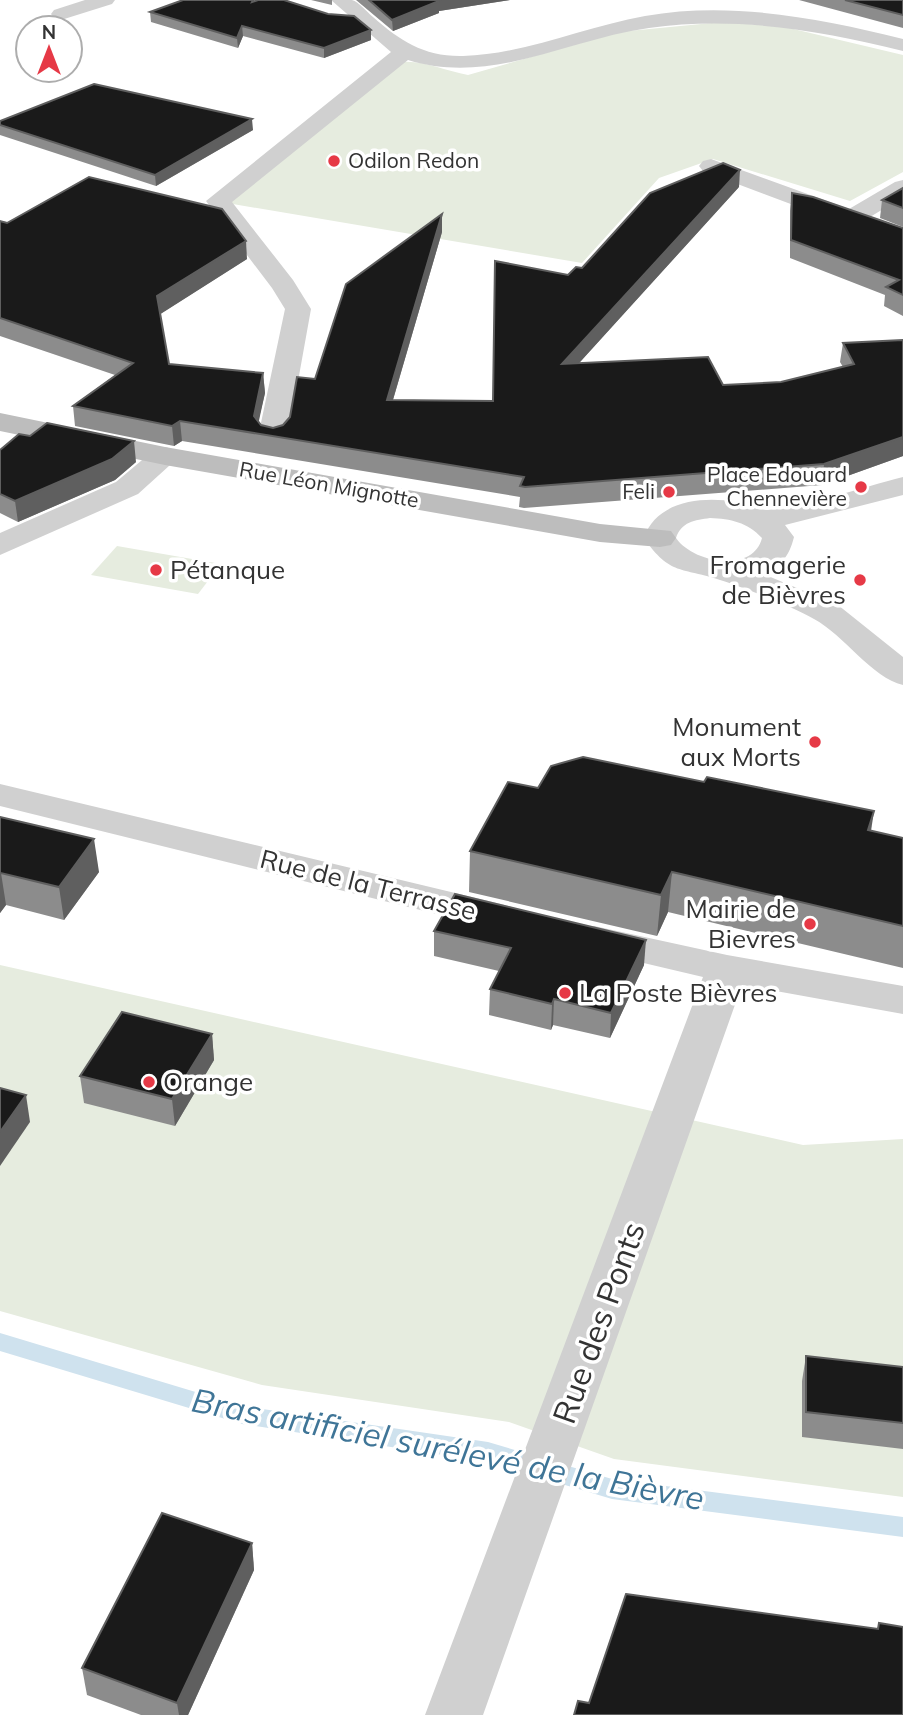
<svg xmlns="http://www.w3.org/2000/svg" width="903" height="1715" viewBox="0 0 903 1715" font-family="Mulish,sans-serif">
  <rect width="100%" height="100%" fill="#fff"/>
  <g fill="#e6ecdf">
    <path d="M722,22L785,27L903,55V172L850,201L713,159L659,178L582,263L227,203L401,62C424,60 445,71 468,75L618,32Z"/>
    <path d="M117,546L221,564L198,594L91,575Z"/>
    <path d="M0,965L803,1145L903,1139V1497L614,1459L509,1422L262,1385L0,1311Z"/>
  </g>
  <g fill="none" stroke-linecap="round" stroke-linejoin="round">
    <path fill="#cfe2ee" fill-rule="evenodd" d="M0,1333L242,1406L488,1442L612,1479L903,1517V1537L612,1499L488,1462L242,1424L0,1351Z"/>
    <g fill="#d0d0d0" fill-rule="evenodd">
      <path d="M85,0H115L112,4L61,20L54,18L51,14L54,10Z"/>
      <path d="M331,0C337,0 347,0 352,0C359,2 367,12 373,17C400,41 425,57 463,56C525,54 584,27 645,16C731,1 819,18 903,39V51C819,30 735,16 649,28C568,39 491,86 408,60L232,202L293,280L311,309L288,437L283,443L273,446L263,443L258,437L285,309L272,288L206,201L391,52Z"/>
      <path d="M711,159L849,209L895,182L903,180V197L870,217L903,229V246L703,171L699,166L703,161Z"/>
      <path d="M165,447L176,450L180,456L138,494L0,555V533L116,482L154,450Z"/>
      <path d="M0,784L501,904L515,908L521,917L515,926L501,930L0,806Z"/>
      <path d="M594,926L727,955L903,986V1014L742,985L483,1715H425L703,977L580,948L574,939L580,930Z"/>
    </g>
    <path fill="#d0d0d0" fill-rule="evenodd" d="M903,477V495L785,525L794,537C789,557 781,567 761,573L838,605L903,657V685C872,678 844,635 814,619C789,605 748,589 720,580C682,567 670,576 644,538C656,501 702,496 736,502C745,504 757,510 767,510C808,507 862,487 903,477ZM710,518C731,519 747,522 762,538C753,574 693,563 676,538C681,522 695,520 710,518Z"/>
    <path fill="#bdbdbd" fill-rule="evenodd" d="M0,413L165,447L600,524L671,531L676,538L671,545L660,547L600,542L165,465L0,431Z"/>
  </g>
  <g fill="#8c8c8c">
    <path d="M311,0H332V5Z"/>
    <path d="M356,0H510L439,11V13L393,31Z"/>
    <path d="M799,0H903V28Z"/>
    <path d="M150,12L371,40L324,58L243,36L238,48L151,22Z"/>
    <path d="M0,121L253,130L156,186L0,135Z"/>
    <path d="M739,187L579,363L723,385L781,382L843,367L840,362L843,343L903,340V456L822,485L524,508L519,507L520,497L182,441L174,446L75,426L73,406L115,375L0,336V221L247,259L160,314L169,364L263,373L265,393L258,422L261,425L273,428L283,425L290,417L315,379L442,214V232L393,400L493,401L568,275Z"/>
    <path d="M903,188V227L880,218L882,200Z"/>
    <path d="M792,193L903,228V316L884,306L885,295L790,258V211Z"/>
    <path d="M0,450L136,462L115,480L18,522L0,513Z"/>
    <path d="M538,788L871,831L903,838V968L668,912L657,936L469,892L470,851Z"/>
    <path d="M0,817L99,872L64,920L6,905L0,913Z"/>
    <path d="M434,931L644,965L610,1038L553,1025L551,1030L489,1015L490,989L499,971L434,956Z"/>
    <path d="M212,1034L214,1060L175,1126L84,1103L80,1076Z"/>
    <path d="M806,1356L903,1367V1449L802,1437V1381Z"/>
    <path d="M252,1543L254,1570L188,1715H141L87,1695L82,1668Z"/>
  </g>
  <g fill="#5f5f5f">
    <path d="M436,0H510L439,11V13L393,31L392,20Z"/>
    <path d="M242,26L243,36L238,48L237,38Z"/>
    <path d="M371,30V40L324,58V48Z"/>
    <path d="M252,119L253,130L156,186L155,175Z"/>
    <path d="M740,170L739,187L561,383L562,364Z"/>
    <path d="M442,214V232L387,420V400Z"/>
    <path d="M246,241L247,259L159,315L157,296Z"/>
    <path d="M263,373L265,393L256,434L254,416Z"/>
    <path d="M180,421L182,441L174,446L172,426Z"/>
    <path d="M903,437V456L822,485L824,464Z"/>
    <path d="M134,441L136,462L115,480L18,522L15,501Z"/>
    <path d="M874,811L868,851V830Z"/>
    <path d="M94,839L99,872L64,920L59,887Z"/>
    <path d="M672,872L668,912L657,936L661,895Z"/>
    <path d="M1,873L6,905L0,913V874Z"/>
    <path d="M646,940L644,965L610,1038L611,1013Z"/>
    <path d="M554,999L553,1025L551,1030L552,1004Z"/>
    <path d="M212,1034L214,1060L175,1126L172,1099Z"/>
    <path d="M26,1095L30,1122L0,1166V1132Z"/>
    <path d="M252,1543L254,1570L188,1715H179L177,1703Z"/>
  </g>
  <g fill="#1a1a1a" stroke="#5f5f5f" stroke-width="2">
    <path d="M183,0H253L252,2L258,0H284L328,14L354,16L371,30L324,48L242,26L237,38L150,12Z"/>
    <path d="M369,0H436L439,1L392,20Z"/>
    <path d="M845,0H903V15Z"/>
    <path d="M94,84L252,119L155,175L0,125V121Z"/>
    <path d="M723,163L740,170L562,364L708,357L723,385L781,382L854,364L843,343L903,340V437L824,464L525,487L520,486L524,477L180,421L172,426L73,406L133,363L0,318V221L7,223L89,177L222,209L246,241L157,296L169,364L263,373L254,416L261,425L273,428L283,425L290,417L297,377L315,379L346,284L442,214L387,400L493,401L495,261L568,275L576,267L582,268L650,193Z"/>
    <path d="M903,188V208L882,200Z"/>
    <path d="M792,193L813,197L903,228V295L886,287L899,280L791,240Z"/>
    <path d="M47,423L134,441L112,459L15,501L0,494V450L19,434L30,436Z"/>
    <path d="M583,757L704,782L707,777L874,811L868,830L903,838V926L672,872L661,895L470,851L508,782L538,788L551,766Z"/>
    <path d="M0,817L94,839L59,887L1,873L0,874Z"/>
    <path d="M455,894L646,940L611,1013L554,999L552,1004L490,989L511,948L434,931Z"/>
    <path d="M122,1012L212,1034L172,1099L80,1076Z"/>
    <path d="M0,1088L26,1095L0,1132Z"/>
    <path d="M806,1356L903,1367V1423L806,1412Z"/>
    <path d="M162,1513L252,1543L177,1703L82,1668Z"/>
    <path d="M626,1594L878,1629L879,1623L903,1627V1715H574L578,1701L589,1703Z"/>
  </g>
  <g fill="#e63946" stroke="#fff" stroke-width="2.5">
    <circle cx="334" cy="161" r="7"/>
    <circle cx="861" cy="487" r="7"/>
    <circle cx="669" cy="492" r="7"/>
    <circle cx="156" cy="570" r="7"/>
    <circle cx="860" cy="580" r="7"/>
    <circle cx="815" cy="742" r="7"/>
    <circle cx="810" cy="924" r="7"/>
    <circle cx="565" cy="993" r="7"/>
    <circle cx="149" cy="1082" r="7"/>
  </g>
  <g text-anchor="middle" stroke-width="7" stroke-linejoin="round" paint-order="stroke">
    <g font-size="21" fill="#333" stroke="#fff" text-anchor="end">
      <text x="348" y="168" text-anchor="start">Odilon Redon</text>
      <text x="847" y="482">Place Edouard<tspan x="847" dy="24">Chennevière</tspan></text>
      <text x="655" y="499">Feli</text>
    </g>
    <g font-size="21" fill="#333" stroke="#fff">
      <text transform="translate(329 485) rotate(10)" y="7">Rue Léon Mignotte</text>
    </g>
    <g font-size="26" fill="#333" stroke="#fff" text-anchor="end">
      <text x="846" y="574">Fromagerie<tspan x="846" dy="30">de Bièvres</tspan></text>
      <text x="170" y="579" text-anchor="start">Pétanque</text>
      <text x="801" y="736">Monument<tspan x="801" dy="30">aux Morts</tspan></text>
      <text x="796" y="918">Mairie de<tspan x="796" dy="30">Bievres</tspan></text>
      <text x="579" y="1002" text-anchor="start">La Poste Bièvres</text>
      <text x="163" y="1091" text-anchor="start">Orange</text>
    </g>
    <g font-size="26" fill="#333" stroke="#fff">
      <text transform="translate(368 885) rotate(14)" y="9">Rue de la Terrasse</text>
    </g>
    <g font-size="32" fill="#333" stroke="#fff">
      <text transform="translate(599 1323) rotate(-70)" y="11">Rue des Ponts</text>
    </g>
    <g font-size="33" font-style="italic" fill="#3f7597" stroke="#fff">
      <text transform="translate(448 1449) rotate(11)" y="12">Bras artificiel surélevé de la Bièvre</text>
    </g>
  </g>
  <g transform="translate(49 49)"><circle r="33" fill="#ffffff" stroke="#adadad" stroke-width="2"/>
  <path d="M0-5L12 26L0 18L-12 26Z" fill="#e63946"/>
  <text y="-10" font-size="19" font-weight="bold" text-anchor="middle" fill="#333333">N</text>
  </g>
</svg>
